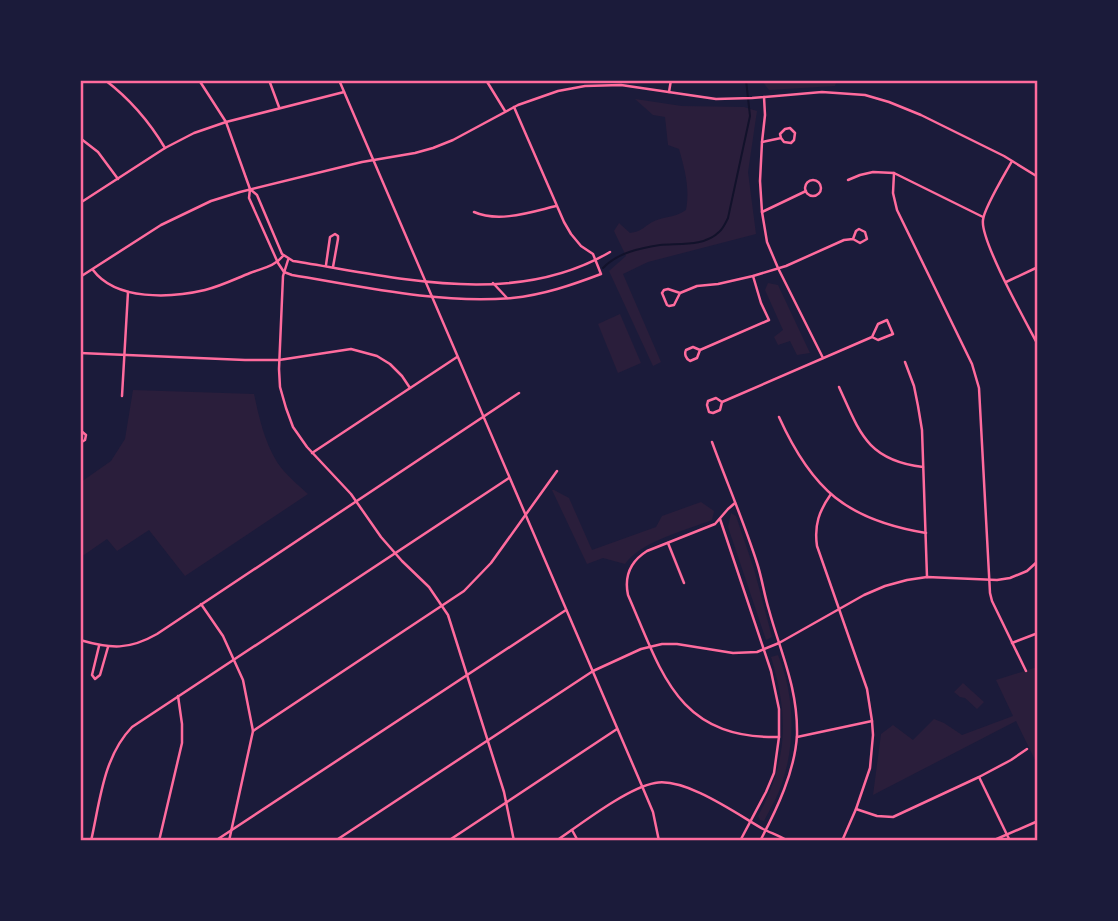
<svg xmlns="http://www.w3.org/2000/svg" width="1118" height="921" viewBox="0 0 1118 921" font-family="'PT Sans Narrow',sans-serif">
  <rect width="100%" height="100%" fill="#1b1b3a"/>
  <g fill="#2a1e3b">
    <path d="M762,81H837L835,86L769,90Z"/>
    <path d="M635,99L682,106L744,107L757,111L748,172L756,234L648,262L623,274L661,362L653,366L609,271L626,256L614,231L619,223L630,233C645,231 645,224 657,220C668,216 676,217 686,210C690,188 685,170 679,149L668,145L665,117L653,115Z"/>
    <path d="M768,283L778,285L810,353L797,355L790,341L778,345L774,337L783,330L765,290Z"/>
    <path d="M620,314L641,363L618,373L598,324Z"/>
    <path d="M133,390L254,394C259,417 264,441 277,462C285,474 297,484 308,494L185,576L149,530L117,551L107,539L81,557V482L111,461L125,439Z"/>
    <path d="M552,490H554L569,498L592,550L656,527L662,516L701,502L714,511L712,520C686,530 640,542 625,564L603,558L587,564Z"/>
    <path d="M731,513L736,516L754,569L772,637L766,640L728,527Z"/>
    <path d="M778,655C795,696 796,744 781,786C777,798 770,809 764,821L760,820L758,816C788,761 789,716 771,657Z"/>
    <path d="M1037,667V764L1016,721L873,795L881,734L893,725L913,740L934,719L944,723L962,735L1013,716L996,680Z"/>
    <path d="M963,683L984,702L977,709L965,698L960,697L954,692Z"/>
  </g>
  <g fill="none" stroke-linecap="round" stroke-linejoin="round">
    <path stroke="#12122b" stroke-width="2" d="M603,268C617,253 640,248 660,245C678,243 704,247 719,232C723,229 726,222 728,218L750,116L746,80"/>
    <g stroke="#ff6b9d" stroke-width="2.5">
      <path d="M105,80C130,99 149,121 165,148"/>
      <path d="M269,80L279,107"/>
      <path d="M339,80L642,786L653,812L659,841"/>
      <path d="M486,80L505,111"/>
      <path d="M669,92L671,80"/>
      <path d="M764,97L765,115L762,142L760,181L762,212L767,242L778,268L823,358"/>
      <path d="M80,138L98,152L118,179"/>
      <path d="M762,142L781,138L784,142L791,143L794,140L795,133L790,128L785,129L780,134L781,138"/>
      <path d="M1012,161C1005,174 984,208 983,220C980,240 1026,322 1038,345"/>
      <path d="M894,173L893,193L897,210L972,364L979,388L990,593L992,601L1026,671"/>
      <path d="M848,180L860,175L873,172L894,173L983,217"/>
      <circle cx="813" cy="188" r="8"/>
      <path d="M250,189L249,198L278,263L284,272L292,275C364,287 438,304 512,298C543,295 572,285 601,274L593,254L581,246L571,234L564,222L514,107"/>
      <path d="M250,189L257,195L282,254L293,261C396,277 513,309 610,252"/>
      <path d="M80,203L165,148L194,133L226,122L344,92"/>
      <path d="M474,212C499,223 531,212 556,206"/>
      <path d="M762,212L806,191"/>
      <path d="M288,260L283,276L279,369L280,387L286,408L293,427L307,447L351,494L381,537L402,561L429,587L448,615L504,792L514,841"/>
      <path d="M326,265L330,237L335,234L338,236V239L333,267"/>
      <path d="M93,270C116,301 171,298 205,290C221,286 235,279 250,273C263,268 274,267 283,256"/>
      <path d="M1006,282L1038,267"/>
      <path d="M493,283L507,298"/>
      <path d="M680,293L674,305L669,306L667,305L662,293L664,290L668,289L680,293L697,286L718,284L753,276L786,266L844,240L853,239L860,243L867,239L865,232L859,229L856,231L853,239"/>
      <path d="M700,350L697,358L690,361C686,359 684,354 686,350L693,347L700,350L769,320L761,303L753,276"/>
      <path d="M80,353L245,360H279L351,349L377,356L390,364L402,376L410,388"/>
      <path d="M905,362L914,386L918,406L922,430L927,577"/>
      <path d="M839,387C860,433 867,460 923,467"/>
      <path d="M122,396L128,292"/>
      <path d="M722,402L720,410L713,413L709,412L707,405L708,401L716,398L722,402L872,337L878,340L893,334L887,320L878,324L872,337"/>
      <path d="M779,417C812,490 847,520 926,533"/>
      <path d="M80,430L86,435L85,440L80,443"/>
      <path d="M712,442C727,483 744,522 757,563C762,578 764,594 769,610C781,654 798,688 797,735C795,771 777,809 760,841"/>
      <path d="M312,453L457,357"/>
      <path d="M831,494C819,511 814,525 817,546L867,689L872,721L873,735L870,768L856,809L842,841"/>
      <path d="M735,503L728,509L715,524L647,551C631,561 624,576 628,595C662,673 677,739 779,737"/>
      <path d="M720,519L771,671L779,709V737L774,773L766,792L740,841"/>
      <path d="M668,543L684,583"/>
      <path d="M201,604L223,636L243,680L253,731L229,841"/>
      <path d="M80,640C111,649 129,650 157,634L519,393"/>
      <path d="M1012,643L1038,633"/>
      <path d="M99,646L92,675L95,679L100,675L108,647"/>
      <path d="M253,731L464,591L491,563L557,471"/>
      <path d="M797,737L872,721"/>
      <path d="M979,777L1010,841"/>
      <path d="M856,809L877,816L893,817L979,777L1011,760L1027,749"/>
      <path d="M572,830L578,841"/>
      <path d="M91,841C100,802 103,757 132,727L509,478"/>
      <path d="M159,841L182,743V724L178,696"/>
      <path d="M215,841L566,610"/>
      <path d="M335,841L593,671L641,649L662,644H677L733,653L757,652L779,643L864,595L885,586L907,580L927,577L997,580L1010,578L1027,571L1038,561"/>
      <path d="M448,841L617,729"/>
      <path d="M556,841C581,824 627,788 655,783C685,777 737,814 763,829C771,833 780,836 788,841"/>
      <path d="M992,841L1038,821"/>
    </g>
    <g stroke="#ff6b9d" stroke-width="2.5">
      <path d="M199,80L226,122L250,189"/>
      <path d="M80,277L161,225L211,201L240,192L362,162L415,153L433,148L453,140L518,105L558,91L585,86L621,85L716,99L752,98L822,92L865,95L889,102L921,115L1004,156L1038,177"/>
    </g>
  </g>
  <rect width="1118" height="921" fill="none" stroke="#1b1b3a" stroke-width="164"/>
  <rect x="82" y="82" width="954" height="757" fill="none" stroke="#ff6b9d" stroke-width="2.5"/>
</svg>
